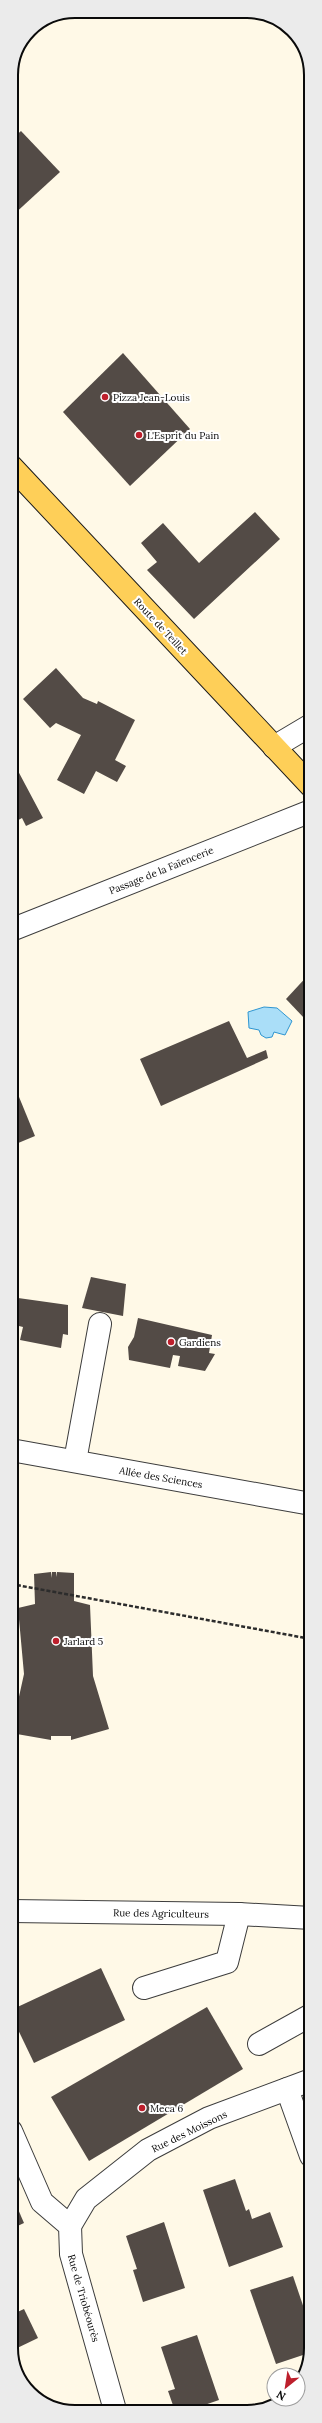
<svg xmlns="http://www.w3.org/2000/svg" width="322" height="2423" viewBox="0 0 322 2423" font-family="Lora,serif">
  <rect width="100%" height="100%" fill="#fff9e7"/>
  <path fill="#aadef8" stroke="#2f96d1" d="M264,1007L277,1008L292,1021L285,1035L274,1032L272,1037L266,1038L261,1035L259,1030L249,1028L248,1012Z"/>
  <g fill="#534b46">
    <path d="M21,131L60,172L11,217V140Z"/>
    <path d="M123,353L190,429L130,486L63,412Z"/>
    <path d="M255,512L280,539L194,619L147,570L157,562L141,543L163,523L199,563Z"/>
    <path d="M56,668L83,698L97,704L98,701L135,720L115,760L126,766L117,782L96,771L84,794L57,780L81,735L56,723L50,728L23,699Z"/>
    <path d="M17,769L43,818L26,826L22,818L11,824V772Z"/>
    <path d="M11,831L18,844L11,847Z"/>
    <path d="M311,972V1013L305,1019L286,999Z"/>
    <path d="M229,1021L247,1058L266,1050L268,1058L161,1106L140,1059Z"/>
    <path d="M17,1092L35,1136L11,1146V1094Z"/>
    <path d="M91,1277L126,1284L123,1316L82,1308Z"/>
    <path d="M11,1297L68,1305V1335L63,1334L61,1348L20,1340L23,1327L15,1325L13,1336L11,1335Z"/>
    <path d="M138,1318L212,1335L209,1353L215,1354L205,1371L178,1366L180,1356L173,1355L170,1368L129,1360L128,1347L134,1337Z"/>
    <path d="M51,1572L52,1578V1572H56V1577L57,1572L74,1573V1601L90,1605L93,1676L109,1729L71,1740V1736H51V1740L11,1733L24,1674L18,1608L35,1604L34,1574Z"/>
    <path d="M101,1968L125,2020L34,2063L11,2015V2010Z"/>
    <path d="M207,2007L243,2069L89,2161L51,2097Z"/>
    <path d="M235,2179L246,2211L249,2209L252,2219L270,2212L283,2247L229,2267L203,2190Z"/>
    <path d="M11,2193L24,2223L11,2229Z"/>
    <path d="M164,2222L185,2288L143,2302L133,2270L137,2269L126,2236Z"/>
    <path d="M293,2276L311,2329V2348L309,2353L276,2364L250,2290Z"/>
    <path d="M24,2309L38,2338L11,2351V2315Z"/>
    <path d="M197,2335L219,2400L187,2411H175L168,2391L175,2389L161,2347Z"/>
  </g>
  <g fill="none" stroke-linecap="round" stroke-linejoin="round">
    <defs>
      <g id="minor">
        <path d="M274,747L311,725"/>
        <path d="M11,930L311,811"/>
        <path d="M11,1450L311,1504"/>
        <path d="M75,1461L100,1324"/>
        <path d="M11,1911L239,1914L311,1918"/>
        <path d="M144,1988L227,1962L239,1914"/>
        <path d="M259,2044L311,2015"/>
        <path d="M287,2089L311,2156"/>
        <path d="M11,2131L42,2202L70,2226L71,2254L115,2410"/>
        <path d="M70,2226L86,2199L148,2150L209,2118L311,2080"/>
      </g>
      <path id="major" d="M11,466L311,786"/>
    </defs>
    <use href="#minor" stroke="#3d3d3d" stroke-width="24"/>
    <use href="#major" stroke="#1b1b1b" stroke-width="24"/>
    <path stroke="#2c2c2c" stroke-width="2.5" stroke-dasharray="4 2" stroke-linecap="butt" d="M11,1584L311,1639"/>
    <use href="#minor" stroke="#fff" stroke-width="22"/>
    <use href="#major" stroke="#fecf58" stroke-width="22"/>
  </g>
  <g fill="#bd1f2c" stroke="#fff" stroke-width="1.5">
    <circle cx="105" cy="397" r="4"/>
    <circle cx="139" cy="435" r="4"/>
    <circle cx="171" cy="1342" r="4"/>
    <circle cx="56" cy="1641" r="4"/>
    <circle cx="142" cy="2108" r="4"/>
  </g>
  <g text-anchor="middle" stroke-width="4" stroke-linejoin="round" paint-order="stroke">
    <g font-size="10" fill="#0a0a0a" stroke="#fff" text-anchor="start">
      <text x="113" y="401">Pizza Jean-Louis</text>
      <text x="147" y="439">L'Esprit du Pain</text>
      <text x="179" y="1346">Gardiens</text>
      <text x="64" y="1645">Jarlard 5</text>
      <text x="150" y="2112">Meca 6</text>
    </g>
    <g font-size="10" fill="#0a0a0a" stroke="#fff">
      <text transform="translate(161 626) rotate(47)" y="4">Route de Teillet</text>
      <text transform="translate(161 870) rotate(-22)" y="4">Passage de la Faïencerie</text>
      <text transform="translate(161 1477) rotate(10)" y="4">Allée des Sciences</text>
      <text transform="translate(161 1913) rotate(1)" y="4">Rue des Agriculteurs</text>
      <text transform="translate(189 2131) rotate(-26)" y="4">Rue des Moissons</text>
      <text transform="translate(84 2298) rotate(74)" y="4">Rue de Triobéourès</text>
    </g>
  </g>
  <path d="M0 0H322V2423H0ZM75 18H247A57 57 0 0 1 304 75V2348A57 57 0 0 1 247 2405H75A57 57 0 0 1 18 2348V75A57 57 0 0 1 75 18Z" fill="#ebebeb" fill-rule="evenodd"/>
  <path fill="none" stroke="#0a0a0a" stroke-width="2" d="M75 18H247A57 57 0 0 1 304 75V2348A57 57 0 0 1 247 2405H75A57 57 0 0 1 18 2348V75A57 57 0 0 1 75 18Z"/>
  <g transform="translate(286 2387) rotate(210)"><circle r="19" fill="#ffffff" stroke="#9d9d9d"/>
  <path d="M0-3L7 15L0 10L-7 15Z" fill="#bd1f2c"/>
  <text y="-6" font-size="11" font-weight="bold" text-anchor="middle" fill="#0a0a0a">N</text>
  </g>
</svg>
